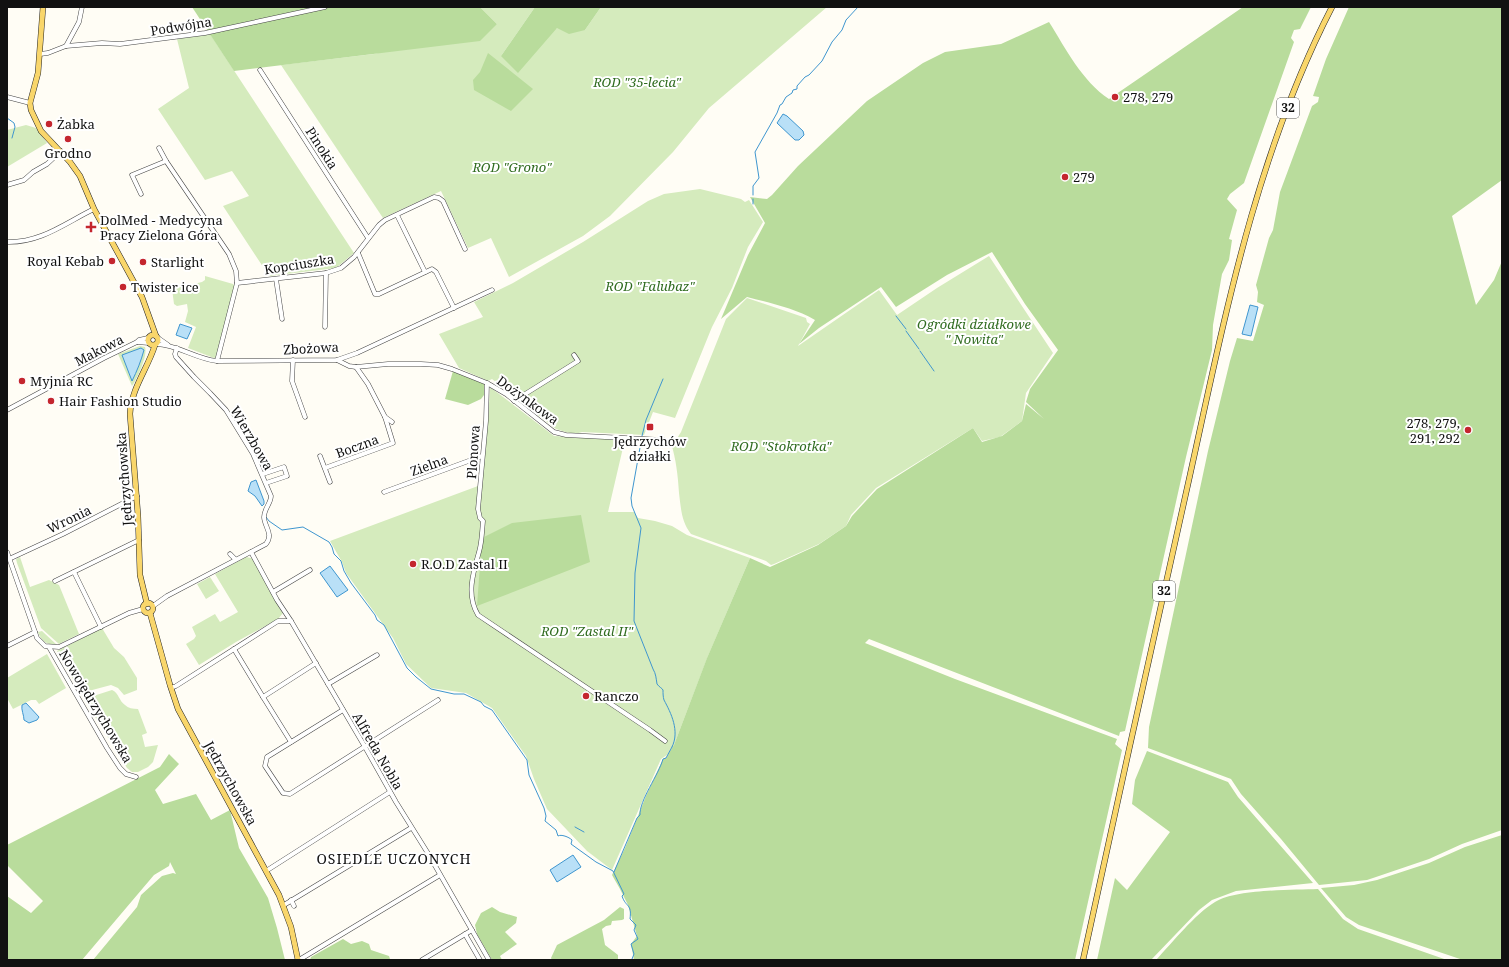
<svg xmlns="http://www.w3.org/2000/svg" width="1509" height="967" viewBox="0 0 1509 967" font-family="'Noto Serif',serif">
  <rect width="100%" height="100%" fill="#fffdf5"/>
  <g fill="#d5ebbd">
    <path d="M480,7H535L501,56L557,28L585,30L601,7H827L709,108L673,152L610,216L583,236L509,277L491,238L468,248L441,191L383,218L281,65L374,54L497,24Z"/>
    <path d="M210,34L354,253L336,268L269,276L223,206L249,196L232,171L205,180L158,109L189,88L177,39Z"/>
    <path d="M26,125L36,128L47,143L7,167V130Z"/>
    <path d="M700,189L741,199L745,202L749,200L763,222L748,247L732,288L712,327L675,418L653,412L644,435L582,432C574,435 565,432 556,429L492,379L488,381L459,368L439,334L483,317L474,302L513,283L583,242L648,201L664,194Z"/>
    <path d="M989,256L1053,353L1026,393L1022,421L1000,437L982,441L973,428L876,488L851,515L846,526L819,544L774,564L771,565L766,561L691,534C681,521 681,508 679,493C678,476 676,459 671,443L676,440L681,432L726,319L747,298L806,318L807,322L810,324L798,346L879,290L897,315L937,288Z"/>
    <path d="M205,276L233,284L235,286L217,357L214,358L188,348L196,327L185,322L188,311L187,304L177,306L174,304L172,289L202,282L205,280Z"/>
    <path d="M140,346L145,347C148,355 137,379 132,386L118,354Z"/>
    <path d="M490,387L554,436L625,439L608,512H634L638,518L655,521L672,526L687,535L750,558L708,656L674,745L670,753L661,759L612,870L587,851L547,809L534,779L526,756L492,708L466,693L431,688L406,664L393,638L346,573L342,562L330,541L478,486H482L488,421Z"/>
    <path d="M20,557L30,587L49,580L59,585L79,634L59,644L41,628L17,563L16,559Z"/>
    <path d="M246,557L251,558L254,560L283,613L278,619L236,642L199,665L186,644L194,639L196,636L192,627L215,614L220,622L238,612L215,574Z"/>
    <path d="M210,577L219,591L206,599L197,584Z"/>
    <path d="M102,628L114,648L124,657L137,678V690L124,695L118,688L111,685L81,693L57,651Z"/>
    <path d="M42,631L57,645C47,645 41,641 38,632Z"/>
    <path d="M47,654L66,688L39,704L36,700H31L13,709L7,698V678Z"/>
    <path d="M112,690C119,693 119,701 125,705C128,708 133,709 138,709L147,733L142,735L145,747L158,745L153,762L148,767L138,772H132L127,768L84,699Z"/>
  </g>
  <g fill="#b9dc9c">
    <path d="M192,7H480L497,24L480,41L234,71Z"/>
    <path d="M535,7H601L585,30L569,34L557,28L518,73L501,56Z"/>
    <path d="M1243,7H1311L1300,29L1294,30L1291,38L1294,42L1244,183L1230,194L1227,199L1237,210L1229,239L1232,240L1229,260L1222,274L1213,325L1212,350L1186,457L1125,731L1120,732L1119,736L869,639L865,643L955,679L1117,739L1115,744L1122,750L1075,960H634L631,944L637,936L628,905L620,889L612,875L625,848L646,796L663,759L666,758L674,745L707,658L750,558L770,567L818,545L846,526L852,516L877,489L973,428L982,442L1002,436L1022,421L1026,404L1044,419L1026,402L1030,389L1058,350L1025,304L992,252L947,275L896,307L881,287L819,328L799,344L815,320C794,308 770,303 747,297L721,319L748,255L765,223L750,197L767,199L772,195L798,166L867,101L923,63L945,52L1001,44L1049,22C1066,49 1082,81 1109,99Z"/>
    <path d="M1349,7H1502V180L1452,216L1476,305L1494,280L1502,261V830L1462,844L1429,859L1376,877L1367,880L1319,885L1281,839L1241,794L1231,779L1148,748L1149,727L1208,451L1230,361L1237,338L1253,341L1264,305L1257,302L1258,292L1256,285L1269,238L1273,230L1280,192L1312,106L1318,102L1319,97L1313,96L1326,59Z"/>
    <path d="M488,53L533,89L511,111L474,90L473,80L480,72Z"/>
    <path d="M453,371L484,384V395L481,399L468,405L445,399Z"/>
    <path d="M581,515L590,562L477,606L482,538L512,523Z"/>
    <path d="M1147,751L1228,782L1238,797L1313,883L1236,891L1212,900L1199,910L1151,960H1097L1115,878L1127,890L1170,832L1132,804L1135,780Z"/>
    <path d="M169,754L179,764L155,790L163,804L196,794L211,820L230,810L239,848L268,898L277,928L285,960H93L137,907L141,895L162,876L173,873L176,874L170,862L169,866L154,875L82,960H7V896L31,913L43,901L7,865V845L160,767Z"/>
    <path d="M1502,835V960H1463L1359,925L1346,917L1321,888L1354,885L1377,880L1429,863L1465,847Z"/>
    <path d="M1318,889L1343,919L1358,929L1447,960H1156C1172,943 1195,914 1215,902C1236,889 1292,890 1318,889Z"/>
    <path d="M492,907L500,912L517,917L516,923L505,932L517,944L500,956L502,960H492L477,934L475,925L481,913Z"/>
    <path d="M620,907L624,909V919L622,920L612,921L611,925L606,926L602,929L605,945L618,955V960H552L551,958L557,945L604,920Z"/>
    <path d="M343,939L351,944L362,941L369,944L371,950L389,956L390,959L310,960L311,957Z"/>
  </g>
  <g fill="#b9e0f7" stroke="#3f96cf">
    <path d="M783,114L787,116L803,131L804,135L799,140H795L777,123Z"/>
    <path d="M1250,305L1258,307L1251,336L1242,334Z"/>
    <path d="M180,324L192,328L187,339L176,335Z"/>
    <path d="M141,348L144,350C141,361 137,371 132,381L122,355Z"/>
    <path d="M256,480L264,501V504L262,506L255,496L248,491L251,482Z"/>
    <path d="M330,566L348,590L337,597L320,573Z"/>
    <path d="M26,703L39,717L37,720L29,723L24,720C24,715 21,710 22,705Z"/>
    <path d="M573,855L581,867L557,882L550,870Z"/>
  </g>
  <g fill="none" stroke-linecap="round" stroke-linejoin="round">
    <g stroke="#3f96cf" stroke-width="1">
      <path d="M7,118L14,123L15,127L12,138"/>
      <path d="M753,195V186L759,178L755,152L777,113L780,105L782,104L786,97L792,93L793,90L797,89V86L805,77L809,75L822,61L832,42L842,30L846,20L858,7"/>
      <path d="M753,199V204"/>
      <path d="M896,316L906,329"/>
      <path d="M906,331L919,349"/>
      <path d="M920,351L934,371"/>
      <path d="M642,436L646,420L663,379"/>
      <path d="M641,442L631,498L632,506L641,528L635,573L634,621L653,669C656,674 656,678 657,684C659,687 662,688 663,690C663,693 663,697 664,700C671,713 680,731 672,747"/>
      <path d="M266,517L269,521L282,530L303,527L329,542L332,547L334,554L341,561L344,571L351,583L375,615L377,620L384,625L407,668L416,677L431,689L454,694H464L481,702L484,706L492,710L527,760L529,775L544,808L546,816L545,821L556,830L558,836C561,834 569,837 572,840L571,844L596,862L613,871L624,894L622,896C626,908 632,903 630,919L636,925L634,930L638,939L631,944L634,954L632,959L633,960"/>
      <path d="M575,827L584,832"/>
      <path d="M614,872L637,818L640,815C639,801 659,774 663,759L666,758L672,747"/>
    </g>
    <defs>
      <g id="minor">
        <path d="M66,46L79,22L82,7"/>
        <path d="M40,54L48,53L66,46L102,43L120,44L205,33L325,7"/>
        <path d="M260,70L368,238"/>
        <path d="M7,97L30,103"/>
        <path d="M159,148L166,161L229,254L236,271L237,283L217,361"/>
        <path d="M7,185L24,180L33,172L47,164L61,151"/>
        <path d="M141,194L132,175L166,161"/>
        <path d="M397,215L425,272"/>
        <path d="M7,242C41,243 65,223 94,209"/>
        <path d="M358,253L375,294H379L432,269L436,272L454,308"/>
        <path d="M276,279L282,319"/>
        <path d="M237,283L326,273L341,268L354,257L379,225L385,220L434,197L439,198L443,201L465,249"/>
        <path d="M325,327L326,273"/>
        <path d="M158,338L168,345"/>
        <path d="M137,342L149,343"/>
        <path d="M157,344C178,345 196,359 217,361L337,360L357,353L492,290"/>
        <path d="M293,360L292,381L305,417"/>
        <path d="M337,360L349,366L356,367L388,364H421L438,365L452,369L487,383L506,394L554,432L566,435L664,440"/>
        <path d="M356,367L368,384L385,417L392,422"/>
        <path d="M487,383L486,421L478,509L480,518L483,521C482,531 482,542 479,552C473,573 466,595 478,615L650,730L665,741"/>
        <path d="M514,401L578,361L574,355"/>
        <path d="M7,410L104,358L137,342L139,340L148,338"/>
        <path d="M320,456L330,482"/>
        <path d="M325,468L393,443L385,417"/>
        <path d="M263,474L284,467L287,476L266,483"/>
        <path d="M384,492L482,456"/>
        <path d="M7,552L35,632L37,638L45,646L59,647L129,613L143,609"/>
        <path d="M251,552L277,600L291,621L365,747L396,802L429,855L489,960"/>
        <path d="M230,554L235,559"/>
        <path d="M9,559L63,534L137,496"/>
        <path d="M74,572L101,627"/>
        <path d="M55,581L139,540"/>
        <path d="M273,592L310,570"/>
        <path d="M153,606L167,596L266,544C274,534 264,526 264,517C264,509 271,503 271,496L253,454L226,410L210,393L194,377L176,357L175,354L177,348"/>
        <path d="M7,646L35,632"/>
        <path d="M49,647L107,748L120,768L126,774L136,777"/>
        <path d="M234,649L263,697"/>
        <path d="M328,684L377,655"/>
        <path d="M171,688L176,686L278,621H291"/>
        <path d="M343,710L267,757L265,766L283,793L290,794L438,700"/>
        <path d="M291,742L263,697L316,663"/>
        <path d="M266,871L390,792"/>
        <path d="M291,900L294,906"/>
        <path d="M284,905L411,828"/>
        <path d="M465,934L480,960"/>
        <path d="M299,960L440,875"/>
        <path d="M422,960L472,930"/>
      </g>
      <g id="major">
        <path d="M43,7L38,73L30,103L31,110L41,131L70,162L80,176L94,209L142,297L156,336"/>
        <circle cx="153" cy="340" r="5"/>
        <circle cx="148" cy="608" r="5"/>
        <path d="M147,604L140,575L138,516L130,414C131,389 148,368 155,345"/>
        <path d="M150,613L170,685L178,709L279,895L291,927L298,960"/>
        <path d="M1083,960C1118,798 1154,637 1190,475C1225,316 1256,154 1332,7"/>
      </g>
    </defs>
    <use href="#minor" stroke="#444" stroke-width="5"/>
    <use href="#major" stroke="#222" stroke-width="6"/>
    <use href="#minor" stroke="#fff" stroke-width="4"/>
    <use href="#major" stroke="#f9d66b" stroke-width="5"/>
  </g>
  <g fill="#c4262e" stroke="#fff" stroke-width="1.5">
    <circle cx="1115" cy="97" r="4"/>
    <circle cx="49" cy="124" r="4"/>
    <circle cx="68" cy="139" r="4"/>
    <circle cx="1065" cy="177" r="4"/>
    <path d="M89 221h4v4h4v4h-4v4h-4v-4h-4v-4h4z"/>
    <circle cx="112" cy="261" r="4"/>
    <circle cx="143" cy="262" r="4"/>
    <circle cx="123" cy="287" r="4"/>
    <circle cx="22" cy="381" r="4"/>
    <circle cx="51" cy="401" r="4"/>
    <rect x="646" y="423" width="8" height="8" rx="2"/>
    <circle cx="1468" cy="430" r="4"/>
    <circle cx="413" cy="564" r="4"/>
    <circle cx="586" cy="696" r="4"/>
  </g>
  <g text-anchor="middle" stroke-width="4" stroke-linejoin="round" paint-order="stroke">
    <g fill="#fff" stroke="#585858" stroke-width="1">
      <rect x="1277" y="98" width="22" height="20" rx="3"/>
      <rect x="1153" y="581" width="22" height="20" rx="3"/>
    </g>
    <g font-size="12" font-weight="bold" fill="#111">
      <text x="1288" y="112">32</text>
      <text x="1164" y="595">32</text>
    </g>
    <g font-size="13" fill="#111" stroke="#fff">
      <text transform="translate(181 26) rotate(-9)" y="5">Podwójna</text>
      <text transform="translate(322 148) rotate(57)" y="5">Pinokia</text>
      <text transform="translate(299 264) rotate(-9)" y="5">Kopciuszka</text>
      <text transform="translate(311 348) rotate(-3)" y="5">Zbożowa</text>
      <text transform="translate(99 350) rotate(-27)" y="5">Makowa</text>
      <text transform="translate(528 400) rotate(36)" y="5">Dożynkowa</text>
      <text transform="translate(252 438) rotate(60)" y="5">Wierzbowa</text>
      <text transform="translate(357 446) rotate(-20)" y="5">Boczna</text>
      <text transform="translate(473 452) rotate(-86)" y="5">Plonowa</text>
      <text transform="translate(429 465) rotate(-20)" y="5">Zielna</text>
      <text transform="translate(124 479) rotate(-94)" y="5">Jędrzychowska</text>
      <text transform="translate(69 519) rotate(-26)" y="5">Wronia</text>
      <text transform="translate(96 706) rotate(59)" y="5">Nowojędrzychowska</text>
      <text transform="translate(378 751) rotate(60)" y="5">Alfreda Nobla</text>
      <text transform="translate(231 783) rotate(61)" y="5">Jędrzychowska</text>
    </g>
    <g font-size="13" font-style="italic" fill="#2f6b1f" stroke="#fff">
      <text x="637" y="87">ROD "35-lecia"</text>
      <text x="512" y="172">ROD "Grono"</text>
      <text x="650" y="291">ROD "Falubaz"</text>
      <text x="974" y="329">Ogródki działkowe<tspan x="974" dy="15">" Nowita"</tspan></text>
      <text x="781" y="451">ROD "Stokrotka"</text>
      <text x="587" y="636">ROD "Zastal II"</text>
    </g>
    <g font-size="13" fill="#111" stroke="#fff" text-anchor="start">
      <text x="1123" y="102">278, 279</text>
      <text x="57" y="129">Żabka</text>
      <text x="68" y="158" text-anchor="middle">Grodno</text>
      <text x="1073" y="182">279</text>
      <text x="100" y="225">DolMed - Medycyna<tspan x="100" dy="15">Pracy Zielona Góra</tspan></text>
      <text x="104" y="266" text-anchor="end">Royal Kebab</text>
      <text x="151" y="267">Starlight</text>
      <text x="131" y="292">Twister ice</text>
      <text x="30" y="386">Myjnia RC</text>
      <text x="59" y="406">Hair Fashion Studio</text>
      <text x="1460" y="428" text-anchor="end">278, 279,<tspan x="1460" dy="15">291, 292</tspan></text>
      <text x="650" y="446" text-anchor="middle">Jędrzychów<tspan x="650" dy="15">działki</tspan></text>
      <text x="421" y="569">R.O.D Zastal II</text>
      <text x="594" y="701">Ranczo</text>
    </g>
    <g font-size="14" letter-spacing="1" fill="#111" stroke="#fff">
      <text x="394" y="864">OSIEDLE UCZONYCH</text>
    </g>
  </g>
  <rect width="1509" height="967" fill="none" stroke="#111111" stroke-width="16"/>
</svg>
